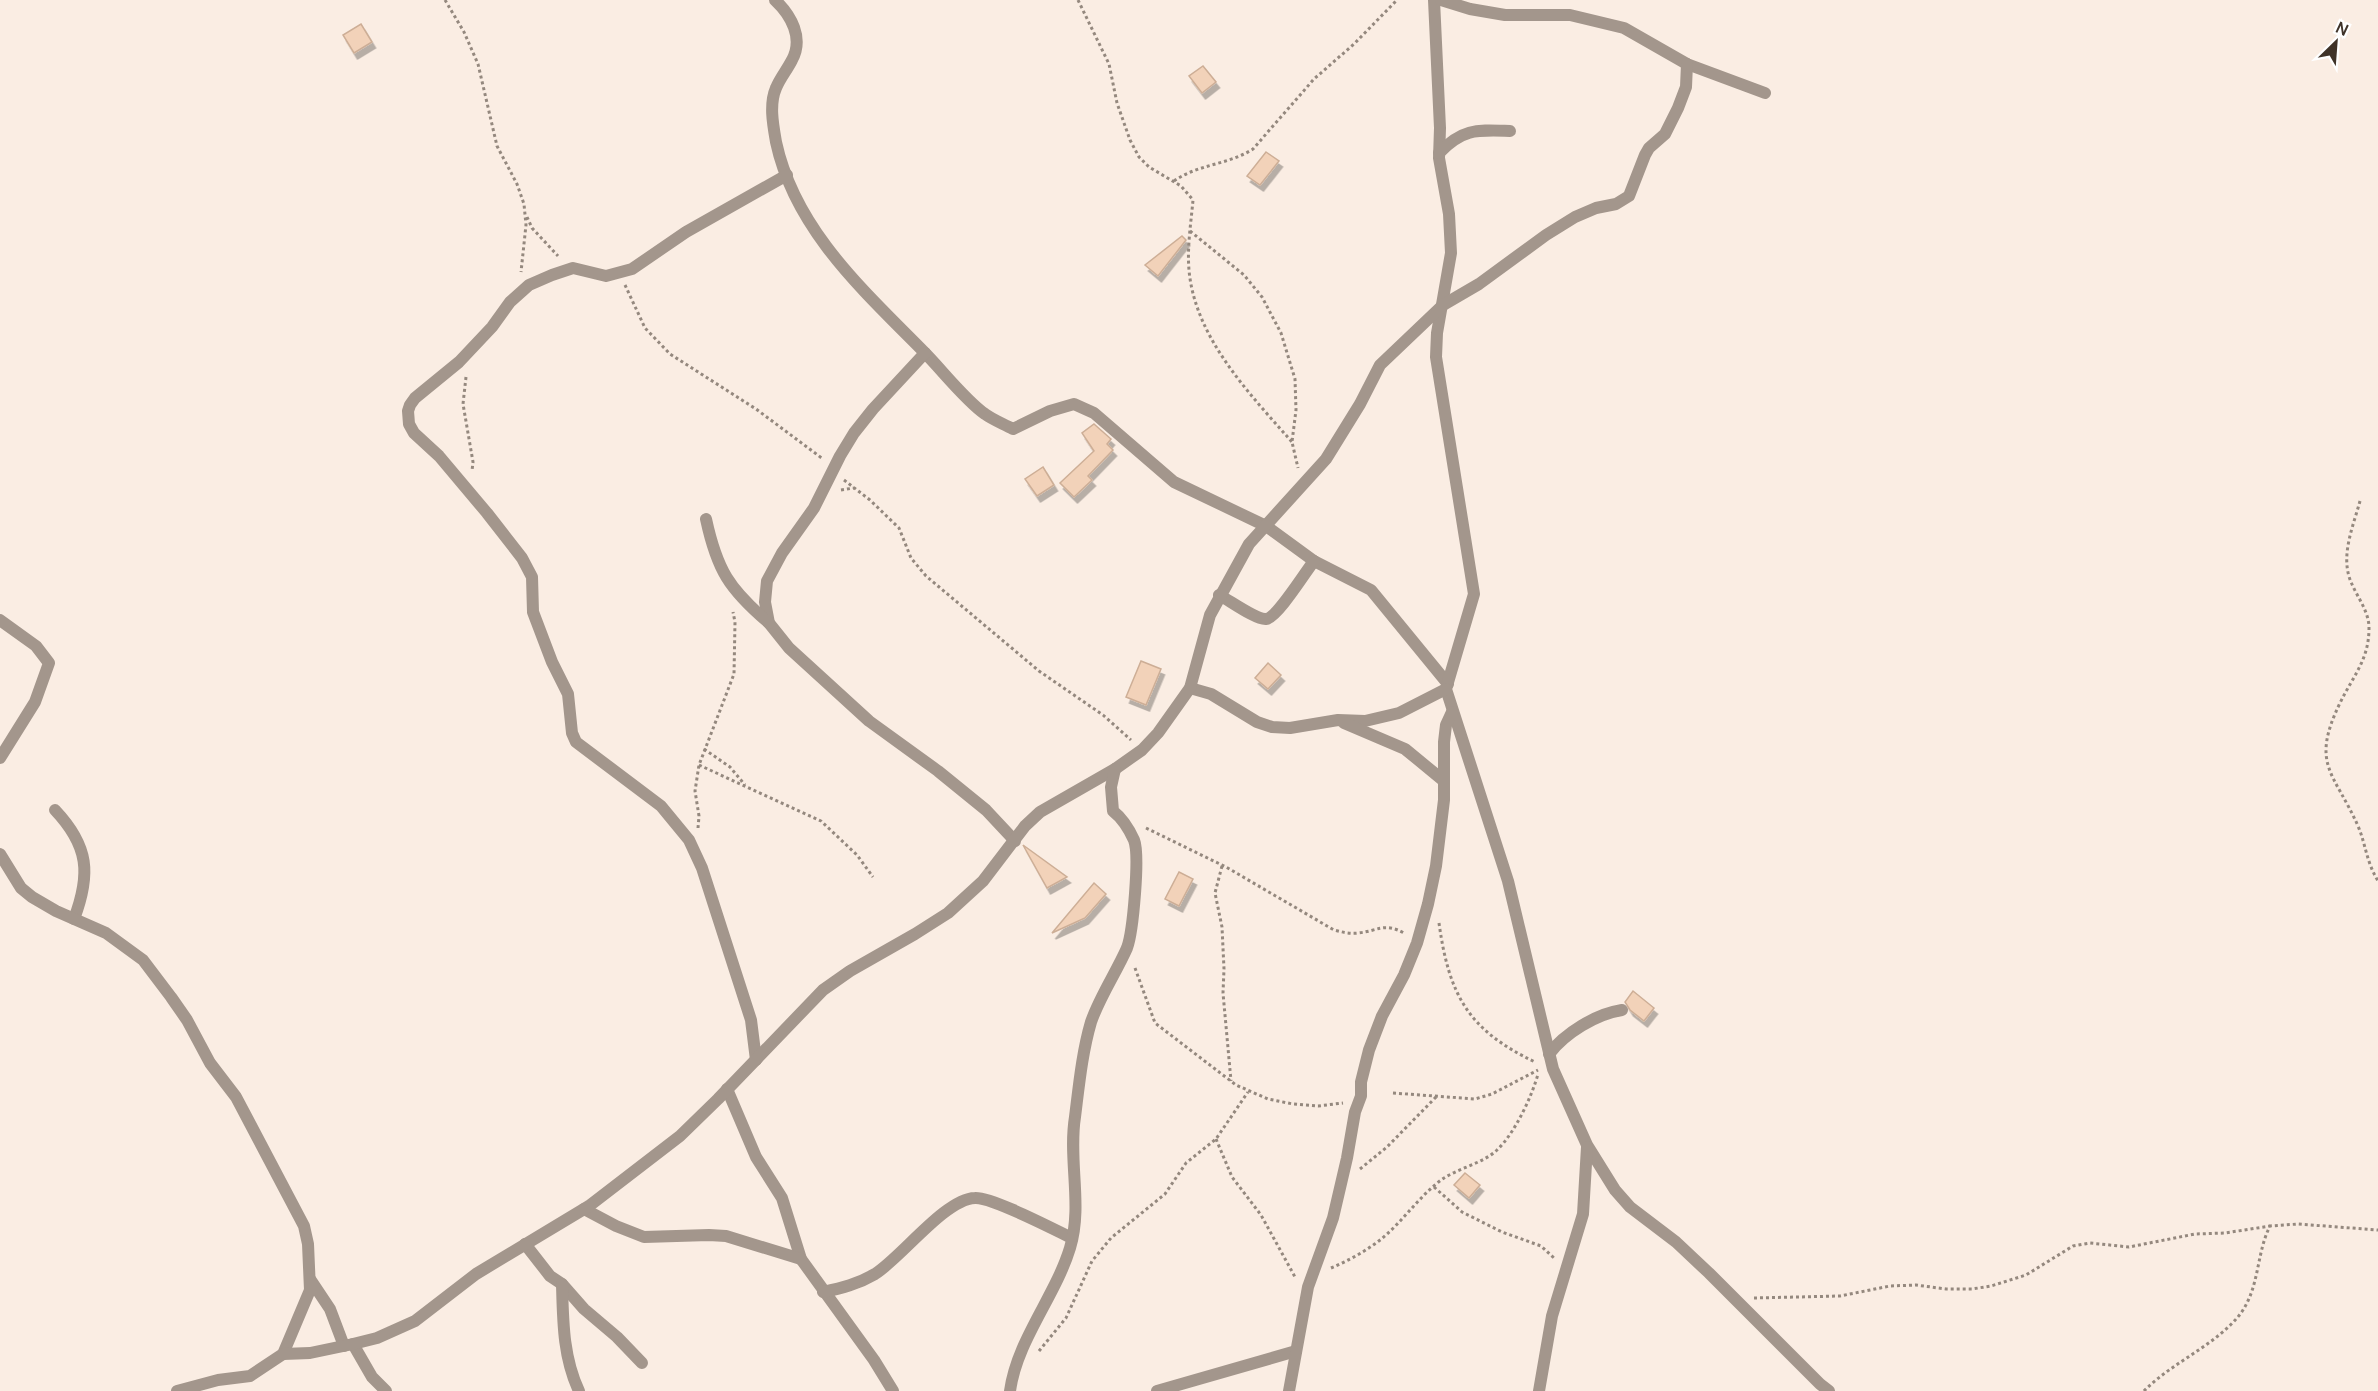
<svg xmlns="http://www.w3.org/2000/svg" width="2378" height="1391" viewBox="0 0 2378 1391" font-family="Manrope,sans-serif">
  <defs>
    <filter id="shadow"><feDropShadow dx="3.5" dy="6" stdDeviation="0" flood-color="#0004"/></filter>
  </defs>
  <rect width="100%" height="100%" fill="#faede3"/>
  <g fill="#f2d2b9" stroke="#cdae96" stroke-width="1.5" filter="url(#shadow)">
    <path d="M361,24L372,42L354,53L343,35Z"/>
    <path d="M1203,66L1216,82L1202,93L1189,76Z"/>
    <path d="M1266,152L1279,161L1260,185L1247,176Z"/>
    <path d="M1182,236L1186,240L1158,276L1145,265Z"/>
    <path d="M1094,424L1111,439L1107,444L1113,450L1088,476L1092,480L1074,497L1060,483L1094,451L1082,433Z"/>
    <path d="M1043,467L1054,485L1037,496L1025,479Z"/>
    <path d="M1141,661L1161,669L1146,705L1126,697Z"/>
    <path d="M1268,663L1281,675L1268,689L1255,678Z"/>
    <path d="M1023,845L1067,877L1047,888Z"/>
    <path d="M1179,872L1193,879L1179,906L1165,899Z"/>
    <path d="M1094,883L1106,894L1085,918L1052,933Z"/>
    <path d="M1633,991L1654,1008L1644,1021L1630,1010L1625,1002Z"/>
    <path d="M1465,1173L1480,1185L1469,1198L1454,1185Z"/>
  </g>
  <g fill="none" stroke-linecap="round" stroke-linejoin="round">
    <g stroke="#94887e" stroke-width="3" stroke-dasharray="3 3" stroke-linecap="butt">
      <path d="M445,0L464,32L478,64L497,146L517,184L524,204L526,225L521,272"/>
      <path d="M1078,0L1109,64L1117,103L1130,140L1139,157L1149,167L1181,186L1193,200C1191,223 1187,247 1189,270C1195,338 1249,393 1292,442"/>
      <path d="M1174,181C1198,164 1228,165 1253,149L1314,79L1354,44L1397,0"/>
      <path d="M527,217L532,228L558,256"/>
      <path d="M1190,231L1244,275L1262,297L1281,333L1295,379L1296,410L1292,442L1298,468"/>
      <path d="M625,285L645,328L670,354L756,409L823,459"/>
      <path d="M466,377L463,404L473,462L472,471"/>
      <path d="M844,480L870,500L899,528L911,558L926,576L1039,671L1103,715L1131,740"/>
      <path d="M841,490L854,488"/>
      <path d="M2360,501C2353,527 2340,556 2351,582C2357,597 2369,611 2369,628C2369,660 2353,676 2340,703C2310,765 2334,772 2358,826C2366,845 2366,861 2378,881"/>
      <path d="M704,749L730,767L745,785"/>
      <path d="M699,765L821,821L857,855L873,877"/>
      <path d="M698,828L699,816L695,791L699,765L734,674L735,622L733,612"/>
      <path d="M1146,828L1226,867L1334,930C1342,932 1349,934 1358,933C1378,931 1384,922 1404,933"/>
      <path d="M1222,866L1215,893L1222,927L1224,969L1223,993L1231,1081"/>
      <path d="M1439,923C1449,995 1468,1030 1535,1062"/>
      <path d="M1135,968L1155,1023L1236,1085L1268,1099L1293,1104L1318,1106L1343,1103"/>
      <path d="M1393,1093L1475,1099L1492,1094L1538,1070"/>
      <path d="M1216,1139L1232,1177L1261,1215L1295,1277"/>
      <path d="M1360,1169L1387,1147L1437,1096"/>
      <path d="M1434,1187L1462,1212L1502,1232L1541,1246L1554,1258"/>
      <path d="M1331,1268C1350,1260 1370,1249 1386,1235C1405,1218 1420,1196 1441,1180C1458,1168 1482,1164 1497,1150C1515,1133 1532,1096 1538,1074"/>
      <path d="M1754,1298L1840,1296L1890,1286L1916,1285L1946,1289H1972L1991,1286L2026,1275L2073,1246L2090,1243L2129,1247L2195,1234L2225,1233L2270,1226"/>
      <path d="M1039,1351L1066,1318L1092,1261L1111,1238L1165,1194L1186,1163L1216,1139L1248,1092"/>
      <path d="M2144,1391C2172,1362 2217,1345 2241,1313C2260,1286 2256,1254 2270,1226L2298,1224L2378,1230"/>
    </g>
    <g stroke="#a3968c" stroke-width="12">
      <path d="M775,0C791,15 804,38 792,60C787,70 780,78 776,88C769,104 773,125 776,142C795,230 864,291 924,352C942,370 965,400 985,414C993,420 1004,424 1013,429L1050,411L1074,404L1094,413L1174,482L1266,526L1314,561L1371,590L1448,684"/>
      <path d="M1434,0L1440,128L1439,158L1449,214L1451,253L1437,333L1436,357L1474,594L1446,689L1508,881L1553,1069L1587,1145L1615,1190L1630,1207L1676,1242L1709,1273L1820,1384L1829,1391"/>
      <path d="M1441,0L1470,9L1505,15H1570L1624,28L1687,64L1765,93"/>
      <path d="M1439,153C1463,128 1477,130 1510,131"/>
      <path d="M925,353L873,409L854,433L840,456L814,508L782,553L767,581L765,602L769,623L789,648L869,721L938,771L986,810L1015,841"/>
      <path d="M706,519C717,570 729,589 769,623"/>
      <path d="M1219,595C1229,600 1256,620 1266,619C1277,618 1306,571 1314,561"/>
      <path d="M0,620L36,646L49,663L35,702L0,758"/>
      <path d="M1190,688L1211,694L1257,722L1272,727L1290,728L1338,720L1365,721L1399,713L1446,689"/>
      <path d="M1344,723L1405,749L1444,781"/>
      <path d="M55,810C89,846 91,874 74,919"/>
      <path d="M0,854L21,888L32,897L56,911L106,933L143,960L171,997L187,1020L210,1063L236,1097L304,1226L308,1244L310,1290L283,1354L250,1376L218,1380L177,1391"/>
      <path d="M1549,1054C1565,1033 1596,1014 1622,1010"/>
      <path d="M756,1060L751,1020L702,868L689,840L661,806L576,742L572,733L568,694L552,662L533,612L532,577L522,558L487,513L439,456L414,433L409,424L408,411L410,405L415,398L459,362L492,327L510,302L529,285L552,275L573,268L606,276L632,269L686,232L787,175"/>
      <path d="M727,1089L756,1157L782,1198L801,1259L874,1360L893,1391"/>
      <path d="M584,1209L616,1226L644,1237L709,1235L726,1236L801,1259"/>
      <path d="M525,1244L550,1276L562,1284L584,1309L617,1337L642,1363"/>
      <path d="M310,1279L330,1309L344,1346"/>
      <path d="M562,1284C563,1321 563,1357 579,1391"/>
      <path d="M823,1292C842,1288 858,1284 875,1274C902,1257 945,1199 975,1198C992,1197 1053,1229 1072,1238"/>
      <path d="M353,1344L372,1377L386,1391"/>
      <path d="M283,1354L310,1353L353,1344L377,1338L415,1321L476,1274L589,1206L680,1136L718,1099L823,990L850,971L915,934L948,913L983,881L1025,826L1040,812L1115,769L1142,750L1158,733L1190,688L1210,615L1249,544L1326,459L1360,404L1380,365L1443,305L1479,284L1546,235L1575,217L1596,208L1616,204L1629,196L1645,155L1649,148L1665,134L1678,108L1686,87L1687,64"/>
      <path d="M1010,1391C1017,1340 1055,1297 1070,1248C1083,1206 1068,1160 1075,1117C1079,1085 1082,1053 1091,1022C1100,996 1116,973 1127,948C1133,932 1140,855 1134,840C1129,829 1122,818 1113,811L1111,787L1115,769"/>
      <path d="M1157,1391L1296,1351"/>
      <path d="M1289,1391L1308,1287L1333,1218L1347,1158L1355,1112L1361,1096V1082L1369,1050L1382,1016L1404,975L1417,943L1428,904L1436,866L1444,800V742L1446,725L1452,712"/>
      <path d="M1539,1391L1552,1316L1583,1214L1587,1147"/>
    </g>
  </g>
  <g transform="translate(2336 42) rotate(25)" stroke="#ffffff" stroke-width="4.5" paint-order="stroke">
  <path d="M0-4.5L10 22L0 15L-10 22Z" fill="#3f3329"/>
  <text y="-9" font-size="16" font-weight="bold" text-anchor="middle" fill="#3f3329">N</text>
  </g>
</svg>
